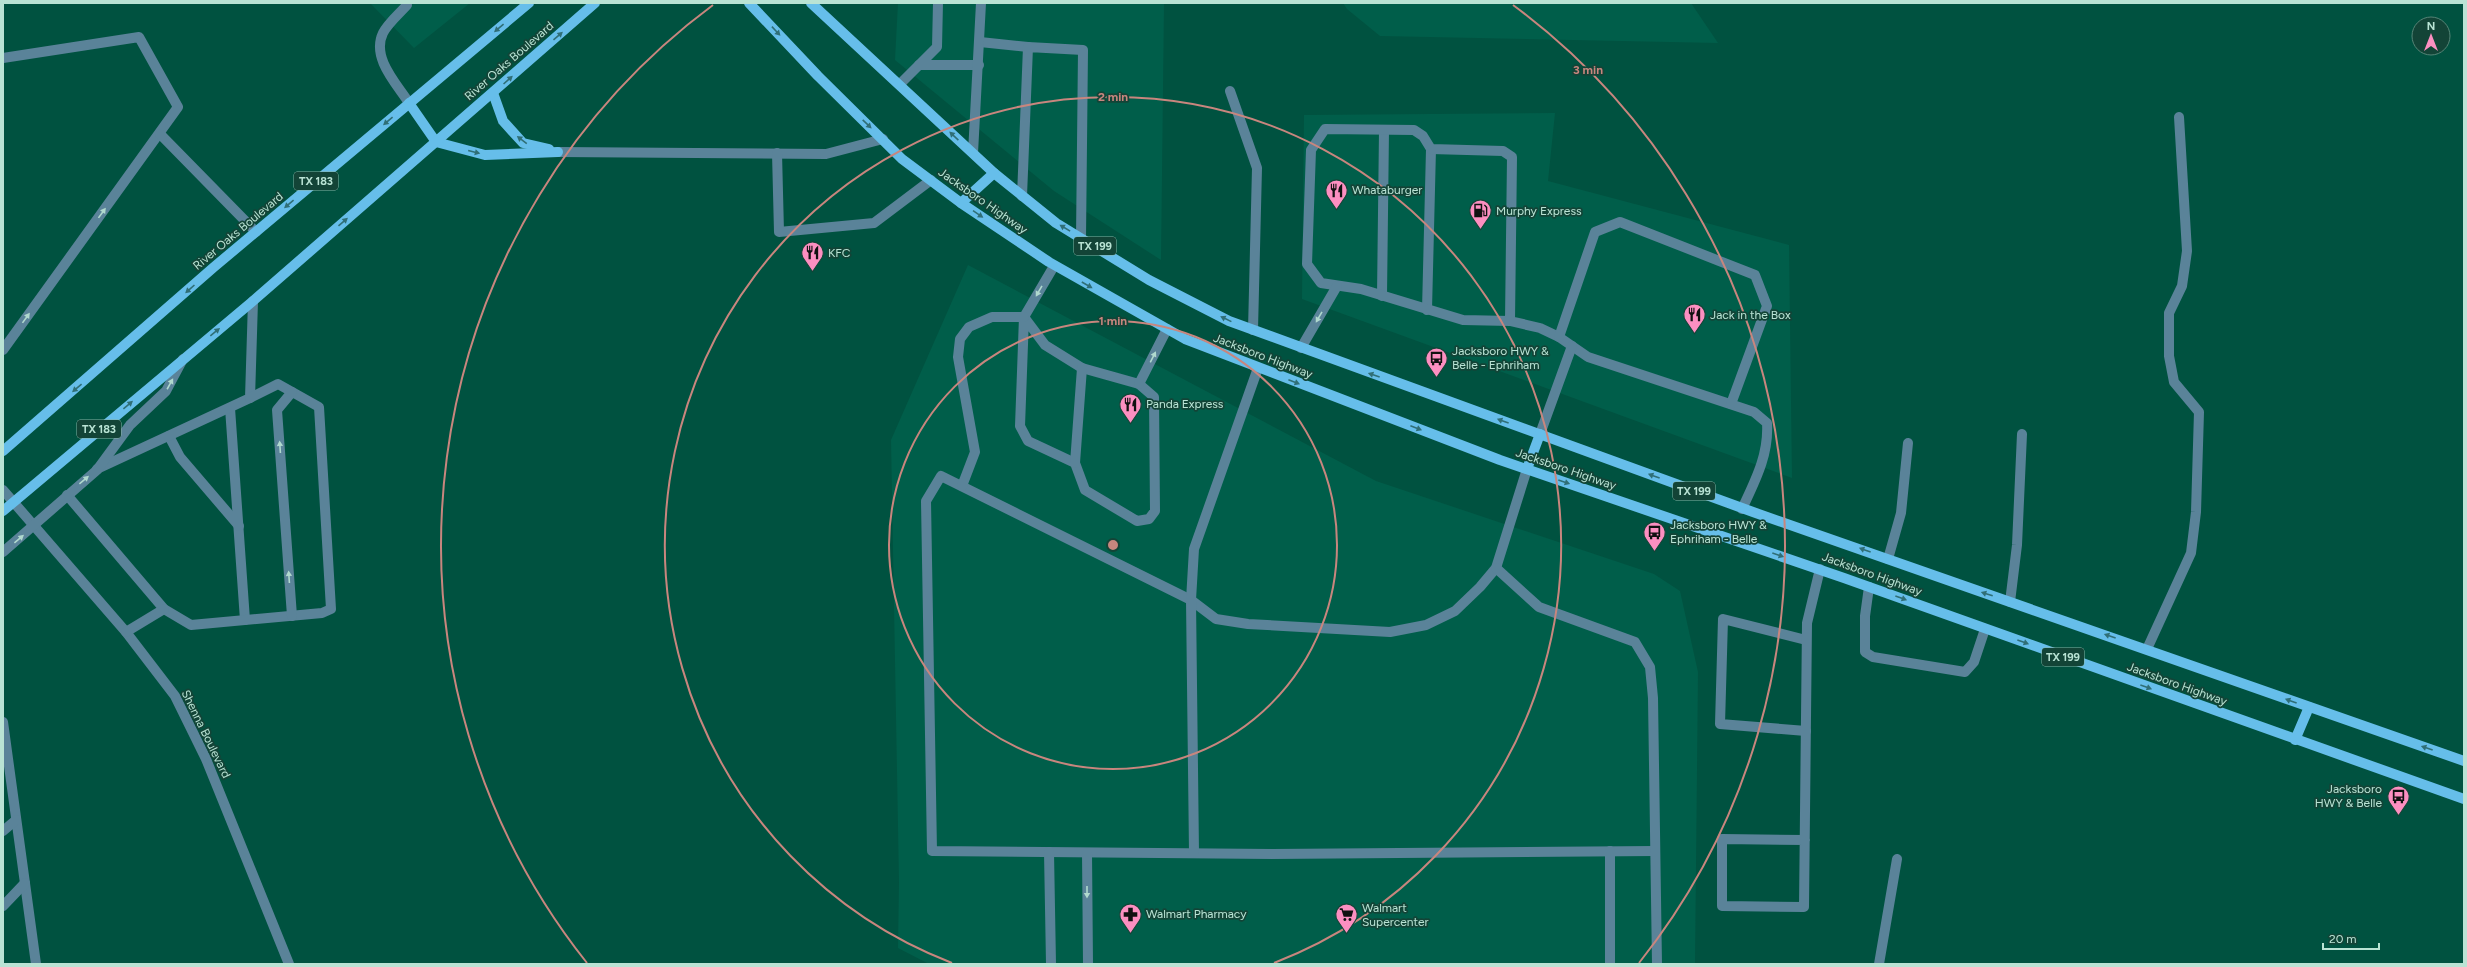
<svg xmlns="http://www.w3.org/2000/svg" width="2467" height="967" viewBox="0 0 2467 967" font-family="Figtree,sans-serif">
  <rect width="100%" height="100%" fill="#005240"/>
  <g fill="#005e4a">
    <path d="M370,3H470L414,48Z"/>
    <path d="M898,3H1164L1161,260L1054,191L895,60Z"/>
    <path d="M1343,3H1691L1718,43L1380,36L1347,9Z"/>
    <path d="M1555,113L1548,181L1789,245L1792,478L1302,299L1304,115Z"/>
    <path d="M968,265L1376,481L1654,574L1680,591L1698,672L1695,964H929L898,948L899,882L891,440Z"/>
  </g>
  <g fill="none" stroke-linecap="round" stroke-linejoin="round">
    <g stroke="#5a8399" stroke-width="10">
      <path d="M407,5C400,13 388,23 383,33C371,58 397,84 409,103"/>
      <path d="M980,42L1028,47"/>
      <path d="M3,58L139,37L178,107L3,350"/>
      <path d="M919,65H979"/>
      <path d="M900,84L937,47L938,3"/>
      <path d="M1230,91L1257,168L1253,330"/>
      <path d="M160,134L256,232"/>
      <path d="M558,152L826,154L883,139"/>
      <path d="M777,153L779,232L874,223L931,180"/>
      <path d="M973,153L981,3"/>
      <path d="M1022,196L1028,47L1083,50L1081,238"/>
      <path d="M1382,296L1384,130"/>
      <path d="M1427,310L1431,149"/>
      <path d="M1024,317L1045,345L1082,368L1139,384L1154,397L1155,511L1149,519L1137,521L1085,490L1075,463L1028,441L1020,426L1024,317L1054,266"/>
      <path d="M1510,321L1512,157L1503,151L1431,149L1423,136L1414,130L1325,129L1311,150L1307,264L1321,283L1361,289L1463,320L1510,321L1540,328L1559,337L1588,357L1754,412L1767,423C1769,455 1755,481 1742,509"/>
      <path d="M1559,337L1595,232L1620,222L1755,275L1767,306L1731,404"/>
      <path d="M1301,348L1337,286"/>
      <path d="M1139,384L1167,329"/>
      <path d="M230,408L245,620"/>
      <path d="M1540,434L1572,346"/>
      <path d="M169,436L180,457L239,526"/>
      <path d="M1075,463L1082,368"/>
      <path d="M97,469L250,398L253,301"/>
      <path d="M1527,469L1496,568L1480,587L1455,611L1426,625L1390,632L1248,624L1216,619L1191,600L941,476L926,501L932,851L1272,854L1655,851"/>
      <path d="M962,486L975,452L958,357L960,339L969,327L992,317H1024"/>
      <path d="M3,490L126,632L175,696L206,759L289,964"/>
      <path d="M67,495L164,609L191,625L322,613L331,609L319,407L278,384L250,398"/>
      <path d="M3,552L97,470L130,425L166,391L183,359"/>
      <path d="M1888,559L1901,513L1908,443"/>
      <path d="M1496,568L1539,607L1635,642L1650,667L1653,698L1657,964"/>
      <path d="M1869,587L1865,616V652L1873,657L1965,672L1974,662L1985,629"/>
      <path d="M2010,602L2017,545L2022,434"/>
      <path d="M292,616L277,410L292,392"/>
      <path d="M126,632L164,609"/>
      <path d="M2147,649L2191,553L2196,512L2199,412L2174,382L2169,356V313L2182,286L2187,251L2179,117"/>
      <path d="M3,722L36,964"/>
      <path d="M1806,731L1720,724L1723,619L1806,640"/>
      <path d="M3,831L16,820"/>
      <path d="M1805,840L1722,839V906L1804,907L1807,623L1820,569"/>
      <path d="M1610,851V964"/>
      <path d="M1049,852L1051,964"/>
      <path d="M1087,853L1088,964"/>
      <path d="M1194,853L1191,600L1194,549L1258,368"/>
      <path d="M3,906L25,883"/>
      <path d="M1879,964L1897,859"/>
    </g>
    <g stroke="#66beea" stroke-width="10">
      <path d="M749,3L818,76L902,159L961,203L1049,262L1185,339L1500,460L1844,578L2464,799"/>
      <path d="M811,3L994,173L1056,223L1149,280L1229,321L1753,512L2464,761"/>
      <path d="M493,93L503,121L523,143L549,149"/>
      <path d="M409,103L436,142L485,155L558,152"/>
      <path d="M961,203L994,173"/>
      <path d="M3,451L214,267L529,3"/>
      <path d="M1527,469L1540,434"/>
      <path d="M3,511L253,301L595,3"/>
      <path d="M2295,740L2309,707"/>
    </g>
  </g>
  <defs><path id="oneway-solid" d="M-6-.8H1V-3.2L6.5 0L1 3.2V.8H-6Z"/></defs>
  <g fill="#306f76">
    <use href="#oneway-solid" transform="translate(499 28) rotate(140)"/>
    <use href="#oneway-solid" transform="translate(776 31) rotate(47)"/>
    <use href="#oneway-solid" transform="translate(558 36) rotate(-41)"/>
    <use href="#oneway-solid" transform="translate(508 80) rotate(-42)"/>
    <use href="#oneway-solid" transform="translate(388 121) rotate(140)"/>
    <use href="#oneway-solid" transform="translate(867 124) rotate(44)"/>
    <use href="#oneway-solid" transform="translate(954 136) rotate(-137)"/>
    <use href="#oneway-solid" transform="translate(522 140) rotate(-143)"/>
    <use href="#oneway-solid" transform="translate(474 152) rotate(14)"/>
    <use href="#oneway-solid" transform="translate(289 204) rotate(140)"/>
    <use href="#oneway-solid" transform="translate(978 214) rotate(34)"/>
    <use href="#oneway-solid" transform="translate(343 222) rotate(-41)"/>
    <use href="#oneway-solid" transform="translate(1065 228) rotate(-149)"/>
    <use href="#oneway-solid" transform="translate(1087 285) rotate(30)"/>
    <use href="#oneway-solid" transform="translate(190 289) rotate(138)"/>
    <use href="#oneway-solid" transform="translate(1226 319) rotate(-154)"/>
    <use href="#oneway-solid" transform="translate(215 332) rotate(-39)"/>
    <use href="#oneway-solid" transform="translate(1374 375) rotate(-161)"/>
    <use href="#oneway-solid" transform="translate(1294 382) rotate(21)"/>
    <use href="#oneway-solid" transform="translate(77 388) rotate(140)"/>
    <use href="#oneway-solid" transform="translate(128 405) rotate(-40)"/>
    <use href="#oneway-solid" transform="translate(1503 421) rotate(-160)"/>
    <use href="#oneway-solid" transform="translate(1416 428) rotate(21)"/>
    <use href="#oneway-solid" transform="translate(1654 476) rotate(-160)"/>
    <use href="#oneway-solid" transform="translate(1564 482) rotate(19)"/>
    <use href="#oneway-solid" transform="translate(1865 550) rotate(-160)"/>
    <use href="#oneway-solid" transform="translate(1778 555) rotate(19)"/>
    <use href="#oneway-solid" transform="translate(1987 594) rotate(-162)"/>
    <use href="#oneway-solid" transform="translate(1901 598) rotate(20)"/>
    <use href="#oneway-solid" transform="translate(2110 636) rotate(-161)"/>
    <use href="#oneway-solid" transform="translate(2023 642) rotate(20)"/>
    <use href="#oneway-solid" transform="translate(2146 687) rotate(20)"/>
    <use href="#oneway-solid" transform="translate(2291 701) rotate(-160)"/>
    <use href="#oneway-solid" transform="translate(2427 748) rotate(-161)"/>
  </g>
  <g fill="#b0d9ce">
    <use href="#oneway-solid" transform="translate(102 213) rotate(-54)"/>
    <use href="#oneway-solid" transform="translate(1039 291) rotate(120)"/>
    <use href="#oneway-solid" transform="translate(1319 317) rotate(120)"/>
    <use href="#oneway-solid" transform="translate(26 318) rotate(-54)"/>
    <use href="#oneway-solid" transform="translate(1153 357) rotate(-63)"/>
    <use href="#oneway-solid" transform="translate(170 384) rotate(-61)"/>
    <use href="#oneway-solid" transform="translate(280 447) rotate(-94)"/>
    <use href="#oneway-solid" transform="translate(84 480) rotate(-40)"/>
    <use href="#oneway-solid" transform="translate(19 539) rotate(-40)"/>
    <use href="#oneway-solid" transform="translate(289 577) rotate(-94)"/>
    <use href="#oneway-solid" transform="translate(1087 892) rotate(90)"/>
  </g>
  <g fill="none" stroke="#c8867e" stroke-width="2">
    <circle cx="1113" cy="545" r="224"/>
    <path d="M952 963A448 448 0 1 1 1274 963"/>
    <path d="M587 963A672 672 0 0 1 713 5M1513 5A672 672 0 0 1 1639 963"/>
  </g>
  <defs>
    <symbol id="restaurant-pin" viewBox="-11 -11 22 30"><path d="M0 17L-7.5 6A9.5 9.5 0 1 1 7.5 6Z" fill="#fc8fc1" stroke="#134437"/><path d="M-5-6h1v4h1v-4h1v4h1v-4h1v5L-1.5 .5V6h-2V.5L-5-1ZM5-6V6H3V1.5H1.5Q1.5-4 5-6Z" fill="#111"/></symbol>
    <symbol id="fuel-pin" viewBox="-11 -11 22 30"><path d="M0 17L-7.5 6A9.5 9.5 0 1 1 7.5 6Z" fill="#fc8fc1" stroke="#134437"/><path d="M-5.5-6h7V0h2V4h1.3V-2.5L3-4.5l.8-.8L6-3V5H2.5V1h-1V6h-7ZM-4.2-4.7v3.2H.2V-4.7Z" fill="#111"/></symbol>
    <symbol id="bus-pin" viewBox="-11 -11 22 30"><path d="M0 17L-7.5 6A9.5 9.5 0 1 1 7.5 6Z" fill="#fc8fc1" stroke="#134437"/><path d="M-5-6H5V4H4V6H2V4H-2V6H-4V4H-5ZM-3.5-4V0h7V-4ZM-3.5 1.2v1.5H-2V1.2ZM2 1.2v1.5H3.5V1.2Z" fill="#111"/></symbol>
    <symbol id="pharmacy-pin" viewBox="-11 -11 22 30"><path d="M0 17L-7.5 6A9.5 9.5 0 1 1 7.5 6Z" fill="#fc8fc1" stroke="#134437"/><path d="M-2-6h4v4h4v4h-4v4h-4v-4h-4v-4h4Z" fill="#111"/></symbol>
    <symbol id="supermarket-pin" viewBox="-11 -11 22 30"><path d="M0 17L-7.5 6A9.5 9.5 0 1 1 7.5 6Z" fill="#fc8fc1" stroke="#134437"/><path d="M-6-5.5h2.5l.6 2H6L4.5 2H-2.5L-4.4-4H-6ZM-1.5 3.2a1.3 1.3 0 1 0 .1 0ZM3 3.2a1.3 1.3 0 1 0 .1 0Z" fill="#111"/></symbol>
  </defs>
  <g fill-rule="evenodd">
    <use href="#restaurant-pin" x="1324" y="178" width="25" height="34"/>
    <use href="#fuel-pin" x="1468" y="198" width="25" height="34"/>
    <use href="#restaurant-pin" x="800" y="240" width="25" height="34"/>
    <use href="#restaurant-pin" x="1682" y="302" width="25" height="34"/>
    <use href="#bus-pin" x="1424" y="346" width="25" height="34"/>
    <use href="#restaurant-pin" x="1118" y="392" width="25" height="34"/>
    <use href="#bus-pin" x="1642" y="520" width="25" height="34"/>
    <use href="#bus-pin" x="2386" y="784" width="25" height="34"/>
    <use href="#pharmacy-pin" x="1118" y="902" width="25" height="34"/>
    <use href="#supermarket-pin" x="1334" y="902" width="25" height="34"/>
  </g>
  <g text-anchor="middle" stroke-width="3.5" stroke-linejoin="round" paint-order="stroke">
    <g fill="#134437" stroke="#87b3a5" stroke-width="1">
      <rect x="294" y="172" width="44" height="18" rx="3"/>
      <rect x="1074" y="237" width="42" height="18" rx="3"/>
      <rect x="77" y="420" width="44" height="18" rx="3"/>
      <rect x="1673" y="482" width="42" height="18" rx="3"/>
      <rect x="2042" y="648" width="42" height="18" rx="3"/>
    </g>
    <g font-size="11" font-weight="bold" fill="#b9e3d4">
      <text x="316" y="185">TX 183</text>
      <text x="1095" y="250">TX 199</text>
      <text x="99" y="433">TX 183</text>
      <text x="1694" y="495">TX 199</text>
      <text x="2063" y="661">TX 199</text>
    </g>
    <g font-size="12" fill="#b9e3d4" stroke="#134437">
      <text transform="translate(509 61) rotate(-41)" y="4">River Oaks Boulevard</text>
      <text transform="translate(983 201) rotate(35)" y="4">Jacksboro Highway</text>
      <text transform="translate(238 231) rotate(-40)" y="4">River Oaks Boulevard</text>
      <text transform="translate(1263 356) rotate(21)" y="4">Jacksboro Highway</text>
      <text transform="translate(1566 469) rotate(19)" y="4">Jacksboro Highway</text>
      <text transform="translate(1872 574) rotate(20)" y="4">Jacksboro Highway</text>
      <text transform="translate(2177 684) rotate(20)" y="4">Jacksboro Highway</text>
      <text transform="translate(206 734) rotate(64)" y="4">Shenna Boulevard</text>
    </g>
    <g font-size="12" fill="#b9e3d4" stroke="#134437" text-anchor="start">
      <text x="1352" y="194">Whataburger</text>
      <text x="1496" y="215">Murphy Express</text>
      <text x="828" y="257">KFC</text>
      <text x="1710" y="319">Jack in the Box</text>
      <text x="1452" y="355">Jacksboro HWY &amp;<tspan x="1452" dy="14">Belle - Ephriham</tspan></text>
      <text x="1146" y="408">Panda Express</text>
      <text x="1670" y="529">Jacksboro HWY &amp;<tspan x="1670" dy="14">Ephriham - Belle</tspan></text>
      <text x="2382" y="793" text-anchor="end">Jacksboro<tspan x="2382" dy="14">HWY &amp; Belle</tspan></text>
      <text x="1362" y="912">Walmart<tspan x="1362" dy="14">Supercenter</tspan></text>
      <text x="1146" y="918">Walmart Pharmacy</text>
    </g>
  </g>
  <circle cx="1113" cy="545" r="6" fill="#c8867e" stroke="#134437" stroke-width="2"/>
  <g font-size="12" text-anchor="middle" font-weight="bold" fill="#c8867e" stroke="#134437" stroke-width="3.5" stroke-linejoin="round" paint-order="stroke">
    <text x="1588" y="74">3 min</text>
    <text x="1113" y="101">2 min</text>
    <text x="1113" y="325">1 min</text>
  </g>
  <rect width="2467" height="967" fill="none" stroke="#b9e3d4" stroke-width="8"/>
  <g transform="translate(2431 36)"><circle r="19" fill="#134437" stroke="#558476"/>
  <path d="M0-3L7 15L0 10L-7 15Z" fill="#fc8fc1"/>
  <text y="-6" font-size="11" font-weight="bold" text-anchor="middle" fill="#b9e3d4">N</text>
  </g>
  <path d="M2323 943v6h56v-6" fill="none" stroke="#b9e3d4" stroke-width="2"/>
  <text x="2329" y="943" font-size="12" fill="#b9e3d4" stroke="#134437" stroke-width="3" paint-order="stroke">20 m</text>
</svg>
